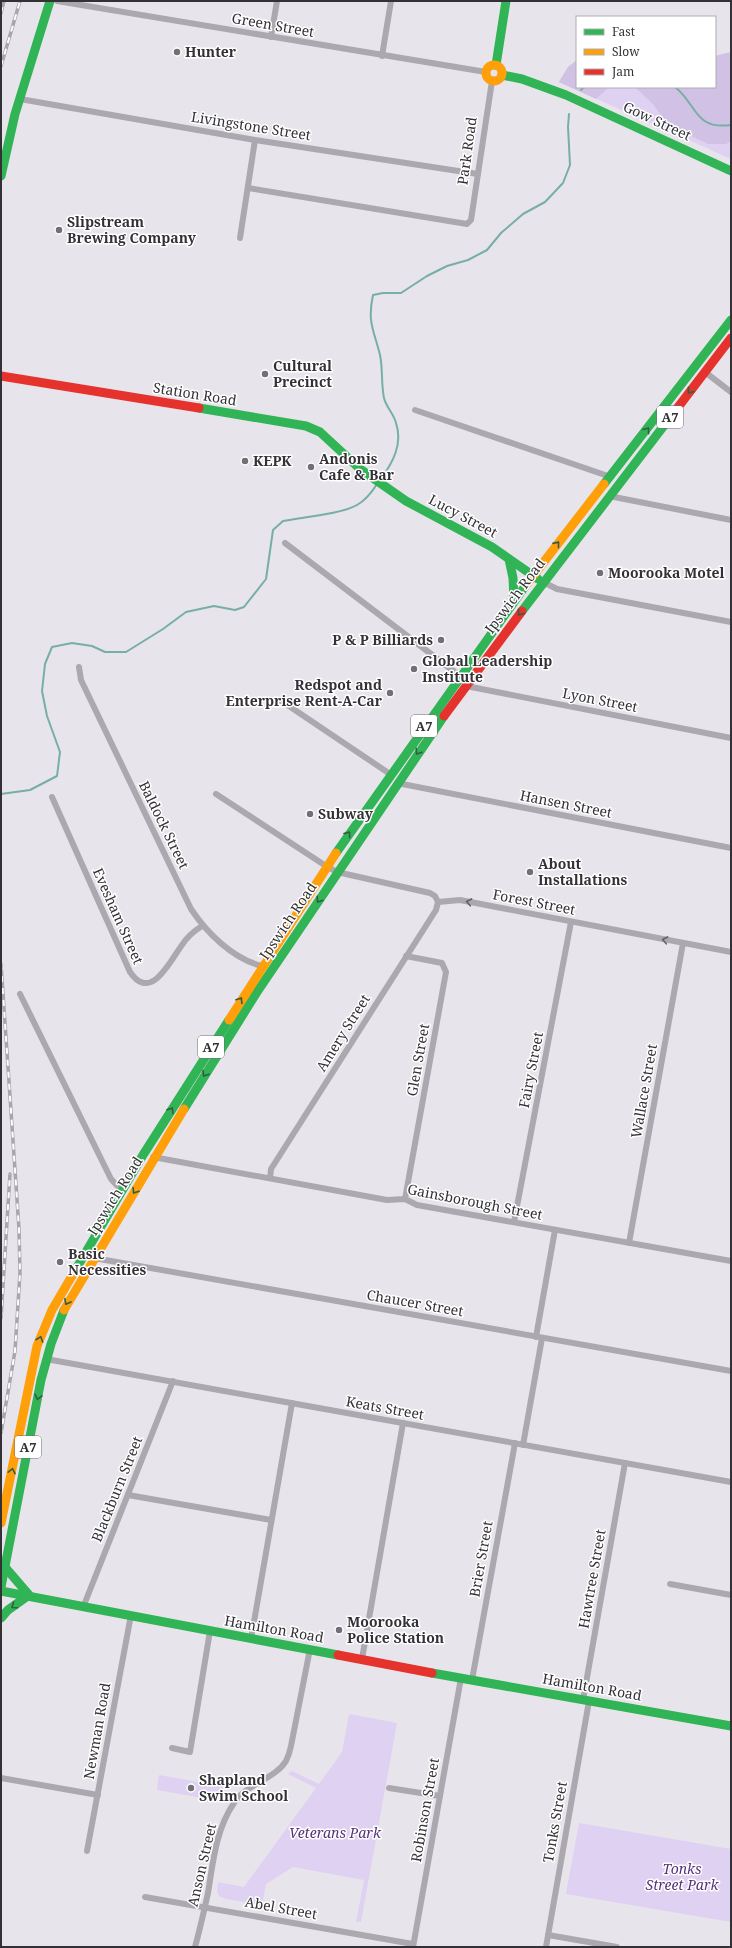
<svg xmlns="http://www.w3.org/2000/svg" width="732" height="1948" viewBox="0 0 732 1948" font-family="'Noto Serif',serif">
  <rect width="100%" height="100%" fill="#e8e4ec"/>
  <g fill="#dfd1f1">
    <path d="M731,52V159L559,82L568,67L577,60V87H715V56Z"/>
    <path d="M349,1714L397,1723L361,1922H356L364,1880L293,1867L266,1884L262,1905L226,1899L219,1896L217,1891L218,1882L244,1887L316,1788L288,1774L292,1771L319,1784L342,1752Z"/>
    <path d="M159,1775L226,1787L219,1792L214,1800L157,1790Z"/>
    <path d="M579,1823L731,1849V1922L566,1894Z"/>
  </g>
  <g fill="#d1c1e5">
    <path d="M731,52V141L726,144H708L668,125L653,104L635,87H715V56Z"/>
    <path d="M577,60V87H609L596,99L559,82L568,67Z"/>
  </g>
  <g fill="none" stroke-linecap="round" stroke-linejoin="round">
    <g stroke="#76afa4" stroke-width="2">
      <path d="M675,87C697,104 694,130 731,125"/>
      <path d="M581,90L584,87"/>
      <path d="M381,479C393,462 403,444 396,423C394,414 386,407 384,398C381,384 383,369 380,355C374,330 367,323 373,295L383,293H401L427,276L447,266L468,260L487,250L501,233L523,214L545,202L563,183L570,165L568,127L569,114"/>
      <path d="M1,794L30,790L57,776L60,752L47,716L42,691L45,664L52,647L72,643L92,646L105,652H126L163,629L186,612L214,606L235,610L244,607L266,579L273,530L283,521C303,517 341,514 357,505C366,500 372,492 377,484"/>
    </g>
    <g stroke="#aca8b0" stroke-width="6">
      <path d="M57,1L486,72"/>
      <path d="M271,37L277,1"/>
      <path d="M382,56L391,1"/>
      <path d="M20,99L255,140L478,174"/>
      <path d="M248,188L467,224L471,220L492,81"/>
      <path d="M240,238L255,140"/>
      <path d="M705,372L731,392"/>
      <path d="M415,410L611,477"/>
      <path d="M609,496L731,520"/>
      <path d="M285,543L460,676"/>
      <path d="M543,582L557,589L731,622"/>
      <path d="M79,667L81,680L191,909C207,933 233,959 262,966"/>
      <path d="M466,686L731,738"/>
      <path d="M280,700L390,774"/>
      <path d="M397,783L731,848"/>
      <path d="M216,794L326,866L337,872L430,893L435,896L438,902"/>
      <path d="M52,797L130,972C151,1003 170,961 182,945C187,937 194,931 202,926"/>
      <path d="M438,902L460,900L731,952"/>
      <path d="M20,994L111,1179L122,1191"/>
      <path d="M153,1157L387,1200L405,1199L417,1205L731,1261"/>
      <path d="M270,1178L271,1169L436,910L438,902"/>
      <path d="M405,1199L446,972L442,963L406,956"/>
      <path d="M514,1222L571,922"/>
      <path d="M629,1243L683,943"/>
      <path d="M94,1258L731,1371"/>
      <path d="M536,1337L555,1230"/>
      <path d="M46,1359L731,1482"/>
      <path d="M523,1445L542,1338"/>
      <path d="M128,1495L271,1520"/>
      <path d="M670,1584L731,1595"/>
      <path d="M84,1605L173,1381"/>
      <path d="M251,1639L292,1403"/>
      <path d="M362,1659L403,1423"/>
      <path d="M472,1680L515,1443"/>
      <path d="M583,1700L625,1463"/>
      <path d="M172,1748L190,1752L210,1631"/>
      <path d="M1,1778L98,1795"/>
      <path d="M389,1788L440,1796"/>
      <path d="M87,1851L131,1615"/>
      <path d="M145,1897L413,1944"/>
      <path d="M548,1935L617,1947"/>
      <path d="M195,1947C200,1929 204,1911 208,1893C213,1862 216,1829 234,1803C246,1784 275,1779 286,1761C288,1757 290,1751 291,1746L310,1649"/>
      <path d="M413,1947L461,1678"/>
      <path d="M546,1947L589,1701"/>
    </g>
    <g stroke="#30b455" stroke-width="9">
      <path d="M496,65L506,1"/>
      <path d="M502,75L522,79L566,95L731,171"/>
      <path d="M1,176L15,114L50,1"/>
      <path d="M199,408L306,426L320,432L360,469L406,501L492,547L538,579"/>
      <path d="M604,484L731,320"/>
      <path d="M509,559L513,578L514,600"/>
      <path d="M522,611L669,419"/>
      <path d="M336,853L526,585"/>
      <path d="M184,1109L257,992L444,716"/>
      <path d="M76,1269L143,1155L229,1020"/>
      <path d="M1,1587L41,1380L51,1344L64,1310"/>
      <path d="M1,1591L338,1655"/>
      <path d="M1,1618L8,1610L29,1595L4,1566"/>
      <path d="M432,1673L731,1726"/>
    </g>
    <g stroke="#ff9f0a" stroke-width="9">
      <circle cx="494" cy="73" r="8"/>
      <path d="M526,585L604,484"/>
      <path d="M229,1020L336,853"/>
      <path d="M64,1310L184,1109"/>
      <path d="M1,1523L37,1346L52,1310L76,1269"/>
    </g>
    <g stroke="#e5322d" stroke-width="9">
      <path d="M1,376L199,408"/>
      <path d="M669,419L731,338"/>
      <path d="M444,716L522,611"/>
      <path d="M338,1655L432,1673"/>
    </g>
    <defs>
      <g id="rail">
        <path d="M1,13L4,1"/>
        <path d="M1,66L20,1"/>
        <path d="M1,964L19,1229L20,1273L15,1351L1,1433"/>
        <path d="M1,1318L10,1174"/>
      </g>
    </defs>
    <use href="#rail" stroke="#a8a5ac" stroke-width="3.5"/>
    <use href="#rail" stroke="#fff" stroke-width="2" stroke-dasharray="6" stroke-linecap="butt"/>
  </g>
  <defs><path id="oneway-chevron" d="M-2-3.5L2.5 0L-2 3.5" fill="none" stroke-width="1.6" stroke-linecap="round" stroke-linejoin="round"/></defs>
  <g stroke="#325f41">
    <use href="#oneway-chevron" transform="translate(690 391) rotate(128)"/>
    <use href="#oneway-chevron" transform="translate(647 430) rotate(-53)"/>
    <use href="#oneway-chevron" transform="translate(557 544) rotate(-51)"/>
    <use href="#oneway-chevron" transform="translate(520 613) rotate(128)"/>
    <use href="#oneway-chevron" transform="translate(418 752) rotate(124)"/>
    <use href="#oneway-chevron" transform="translate(348 834) rotate(-55)"/>
    <use href="#oneway-chevron" transform="translate(319 900) rotate(124)"/>
    <use href="#oneway-chevron" transform="translate(240 1000) rotate(-58)"/>
    <use href="#oneway-chevron" transform="translate(205 1074) rotate(122)"/>
    <use href="#oneway-chevron" transform="translate(171 1110) rotate(-58)"/>
    <use href="#oneway-chevron" transform="translate(135 1191) rotate(122)"/>
    <use href="#oneway-chevron" transform="translate(67 1302) rotate(119)"/>
    <use href="#oneway-chevron" transform="translate(40 1339) rotate(-71)"/>
    <use href="#oneway-chevron" transform="translate(38 1397) rotate(103)"/>
    <use href="#oneway-chevron" transform="translate(12 1471) rotate(-78)"/>
    <use href="#oneway-chevron" transform="translate(14 1606) rotate(145)"/>
  </g>
  <g stroke="#636167">
    <use href="#oneway-chevron" transform="translate(469 902) rotate(-169)"/>
    <use href="#oneway-chevron" transform="translate(665 940) rotate(-169)"/>
  </g>
  <g fill="#727076" stroke="#fff" stroke-width="1.5">
    <circle cx="177" cy="52" r="4"/>
    <circle cx="59" cy="230" r="4"/>
    <circle cx="265" cy="374" r="4"/>
    <circle cx="245" cy="461" r="4"/>
    <circle cx="311" cy="467" r="4"/>
    <circle cx="600" cy="573" r="4"/>
    <circle cx="441" cy="640" r="4"/>
    <circle cx="414" cy="669" r="4"/>
    <circle cx="390" cy="693" r="4"/>
    <circle cx="310" cy="814" r="4"/>
    <circle cx="530" cy="872" r="4"/>
    <circle cx="60" cy="1262" r="4"/>
    <circle cx="339" cy="1630" r="4"/>
    <circle cx="191" cy="1788" r="4"/>
  </g>
  <g text-anchor="middle" stroke-width="3" stroke-linejoin="round" paint-order="stroke">
    <g fill="#fff" stroke="#706f72" stroke-width="1">
      <rect x="657" y="406" width="26" height="22" rx="3"/>
      <rect x="411" y="715" width="26" height="22" rx="3"/>
      <rect x="198" y="1036" width="26" height="22" rx="3"/>
      <rect x="15" y="1436" width="26" height="22" rx="3"/>
    </g>
    <g font-size="13" font-weight="bold" fill="#333136">
      <text x="670" y="422">A7</text>
      <text x="424" y="731">A7</text>
      <text x="211" y="1052">A7</text>
      <text x="28" y="1452">A7</text>
    </g>
    <g font-size="14" fill="#333136" stroke="#fff">
      <text transform="translate(273 25) rotate(10)" y="5">Green Street</text>
      <text transform="translate(657 121) rotate(25)" y="5">Gow Street</text>
      <text transform="translate(251 126) rotate(9)" y="5">Livingstone Street</text>
      <text transform="translate(467 151) rotate(-82)" y="5">Park Road</text>
      <text transform="translate(195 394) rotate(9)" y="5">Station Road</text>
      <text transform="translate(463 516) rotate(28)" y="5">Lucy Street</text>
      <text transform="translate(515 596) rotate(-53)" y="5">Ipswich Road</text>
      <text transform="translate(600 700) rotate(11)" y="5">Lyon Street</text>
      <text transform="translate(566 804) rotate(11)" y="5">Hansen Street</text>
      <text transform="translate(164 825) rotate(64)" y="5">Baldock Street</text>
      <text transform="translate(534 902) rotate(11)" y="5">Forest Street</text>
      <text transform="translate(118 916) rotate(66)" y="5">Evesham Street</text>
      <text transform="translate(288 921) rotate(-56)" y="5">Ipswich Road</text>
      <text transform="translate(343 1033) rotate(-58)" y="5">Amery Street</text>
      <text transform="translate(418 1060) rotate(-80)" y="5">Glen Street</text>
      <text transform="translate(531 1070) rotate(-79)" y="5">Fairy Street</text>
      <text transform="translate(644 1091) rotate(-80)" y="5">Wallace Street</text>
      <text transform="translate(115 1196) rotate(-58)" y="5">Ipswich Road</text>
      <text transform="translate(475 1202) rotate(11)" y="5">Gainsborough Street</text>
      <text transform="translate(415 1303) rotate(10)" y="5">Chaucer Street</text>
      <text transform="translate(385 1408) rotate(10)" y="5">Keats Street</text>
      <text transform="translate(117 1489) rotate(-68)" y="5">Blackburn Street</text>
      <text transform="translate(481 1559) rotate(-80)" y="5">Brier Street</text>
      <text transform="translate(592 1579) rotate(-80)" y="5">Hawtree Street</text>
      <text transform="translate(274 1629) rotate(10)" y="5">Hamilton Road</text>
      <text transform="translate(592 1687) rotate(10)" y="5">Hamilton Road</text>
      <text transform="translate(97 1731) rotate(-80)" y="5">Newman Road</text>
      <text transform="translate(425 1810) rotate(-80)" y="5">Robinson Street</text>
      <text transform="translate(555 1822) rotate(-80)" y="5">Tonks Street</text>
      <text transform="translate(202 1865) rotate(-77)" y="5">Anson Street</text>
      <text transform="translate(281 1908) rotate(10)" y="5">Abel Street</text>
    </g>
    <g font-size="14" font-weight="bold" fill="#333136" stroke="#fff" text-anchor="start">
      <text x="185" y="57">Hunter</text>
      <text x="67" y="227">Slipstream<tspan x="67" dy="16">Brewing Company</tspan></text>
      <text x="273" y="371">Cultural<tspan x="273" dy="16">Precinct</tspan></text>
      <text x="319" y="464">Andonis<tspan x="319" dy="16">Cafe &amp; Bar</tspan></text>
      <text x="253" y="466">KEPK</text>
      <text x="608" y="578">Moorooka Motel</text>
      <text x="433" y="645" text-anchor="end">P &amp; P Billiards</text>
      <text x="422" y="666">Global Leadership<tspan x="422" dy="16">Institute</tspan></text>
      <text x="382" y="690" text-anchor="end">Redspot and<tspan x="382" dy="16">Enterprise Rent-A-Car</tspan></text>
      <text x="318" y="819">Subway</text>
      <text x="538" y="869">About<tspan x="538" dy="16">Installations</tspan></text>
      <text x="68" y="1259">Basic<tspan x="68" dy="16">Necessities</tspan></text>
      <text x="347" y="1627">Moorooka<tspan x="347" dy="16">Police Station</tspan></text>
      <text x="199" y="1785">Shapland<tspan x="199" dy="16">Swim School</tspan></text>
    </g>
    <g font-size="14" font-style="italic" fill="#553277" stroke="#fff">
      <text x="335" y="1838">Veterans Park</text>
      <text x="682" y="1874">Tonks<tspan x="682" dy="16">Street Park</tspan></text>
    </g>
  </g>
  <rect width="732" height="1948" fill="none" stroke="#333136" stroke-width="4"/>
  <rect x="576" y="16" width="140" height="72" fill="#ffffff" stroke="#adadaf"/>
  <rect x="584" y="29" width="20" height="6" fill="#30b455" stroke="#adadaf"/>
  <text x="612" y="36" font-size="12" fill="#333136">Fast</text>
  <rect x="584" y="49" width="20" height="6" fill="#ff9f0a" stroke="#adadaf"/>
  <text x="612" y="56" font-size="12" fill="#333136">Slow</text>
  <rect x="584" y="69" width="20" height="6" fill="#e5322d" stroke="#adadaf"/>
  <text x="612" y="76" font-size="12" fill="#333136">Jam</text>
</svg>
